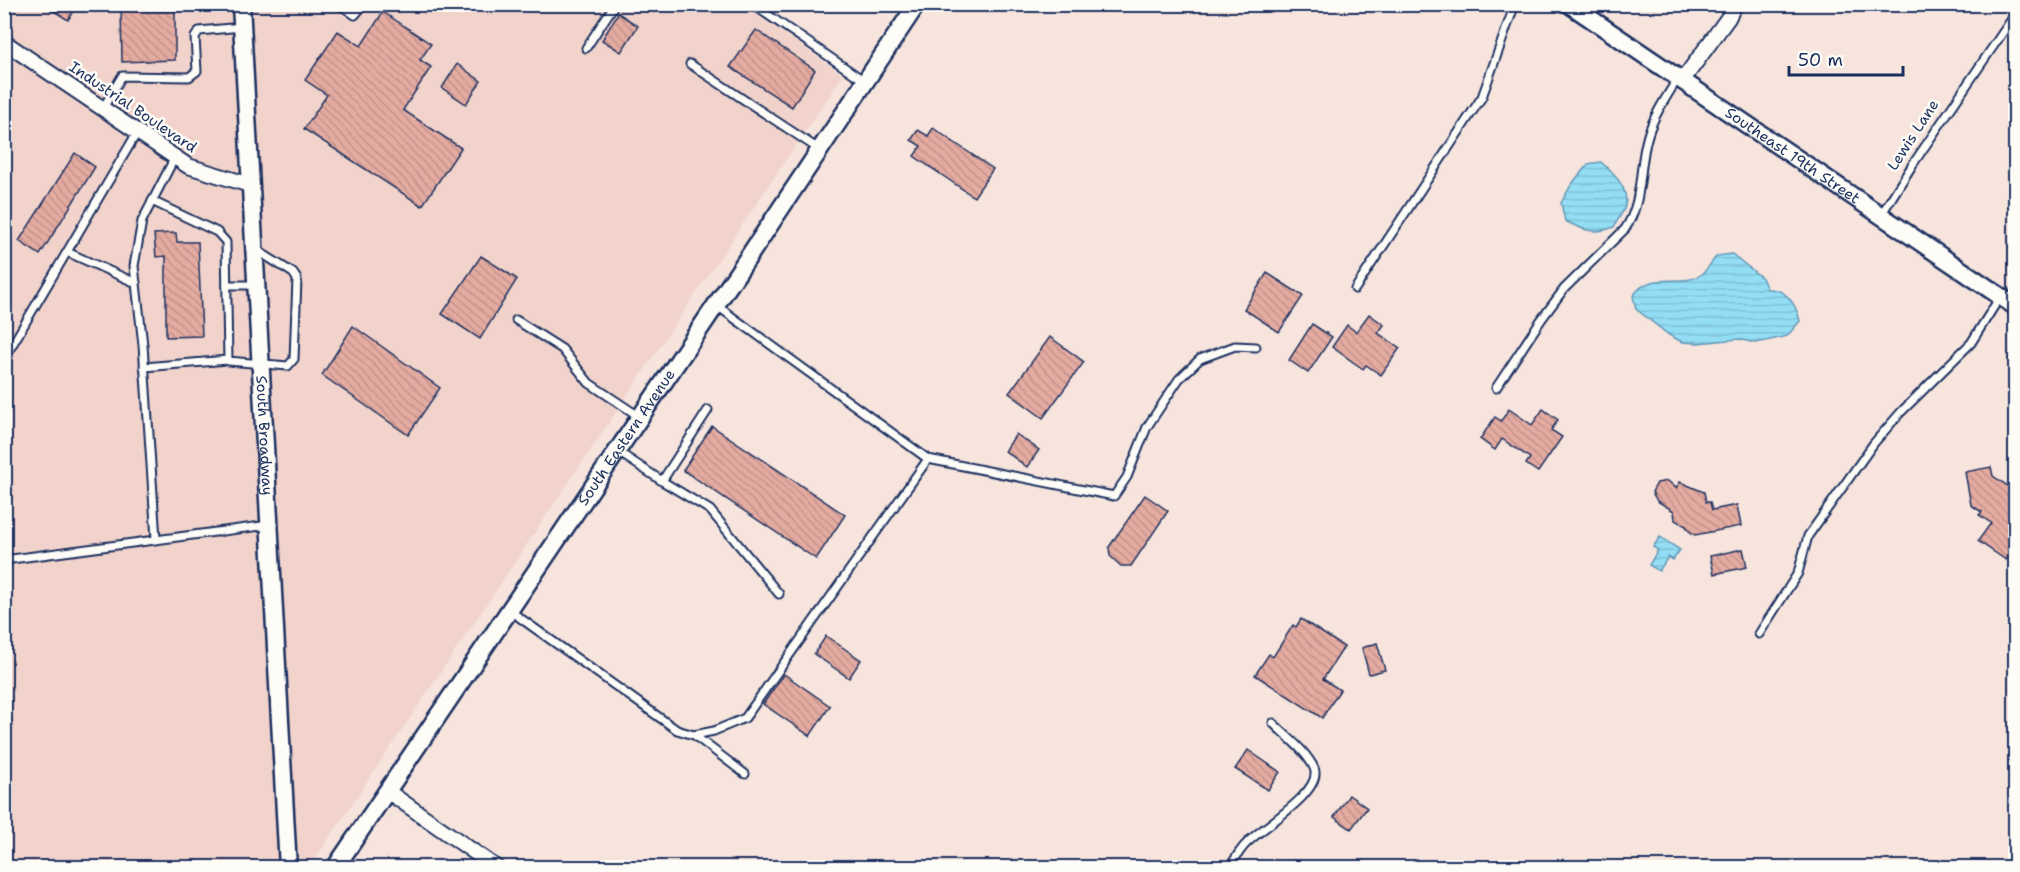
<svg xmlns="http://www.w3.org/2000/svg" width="2020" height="872" viewBox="0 0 2020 872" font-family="'Shantell Sans',sans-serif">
  <defs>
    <pattern id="water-rules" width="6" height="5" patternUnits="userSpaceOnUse" patternTransform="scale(1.5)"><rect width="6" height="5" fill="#94def5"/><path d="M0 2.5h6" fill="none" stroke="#7fbfd4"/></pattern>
    <pattern id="building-back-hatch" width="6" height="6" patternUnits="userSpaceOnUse" patternTransform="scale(1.5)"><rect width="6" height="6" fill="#e4aba1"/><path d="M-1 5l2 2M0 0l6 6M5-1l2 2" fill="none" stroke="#c3938d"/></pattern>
  </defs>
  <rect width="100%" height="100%" fill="#f6e4dd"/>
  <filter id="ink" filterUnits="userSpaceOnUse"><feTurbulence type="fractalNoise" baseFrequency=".0167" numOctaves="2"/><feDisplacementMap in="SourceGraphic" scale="12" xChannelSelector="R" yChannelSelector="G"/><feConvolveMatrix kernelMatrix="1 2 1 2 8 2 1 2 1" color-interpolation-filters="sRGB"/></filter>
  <g filter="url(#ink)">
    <path fill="#f1d3cb" d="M5,5H744L843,75L315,859L246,868H5Z"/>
    <g fill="url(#water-rules)" stroke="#6498b9" stroke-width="1.5">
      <path d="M1601,162C1612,172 1630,188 1625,206C1623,213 1617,220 1614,227C1593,235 1584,230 1565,221L1561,203L1571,185L1588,164Z"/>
      <path d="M1732,254L1762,278L1767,289C1786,288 1796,304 1800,321L1787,336L1766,341L1755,343L1739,339L1698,343L1682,342L1669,335L1636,309L1633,296C1652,268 1682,289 1702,274C1708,269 1712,261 1717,256Z"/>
      <path d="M1660,537L1680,550L1673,560L1668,557L1659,571L1649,565L1658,550L1653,547Z"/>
    </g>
    <g fill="url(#building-back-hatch)" stroke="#1b2f5e" stroke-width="1.5">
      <path d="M43,4H78L68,20Z"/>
      <path d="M175,6V60L122,62L121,7Z"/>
      <path d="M383,12L431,44L420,60L431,67L403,110L461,148L422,206L304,129L327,95L305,80L338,31L361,46Z"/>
      <path d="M618,13L638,26L621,52L602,40Z"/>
      <path d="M756,30L815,70L792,107L730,67Z"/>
      <path d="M457,64L481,81L466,104L442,88Z"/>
      <path d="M933,128L993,169L974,197L914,156L921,146L911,140L918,130L928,136Z"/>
      <path d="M75,153L95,167L40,255L19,241Z"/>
      <path d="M176,233L177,242H198L202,336L166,337V256L156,257L154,234Z"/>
      <path d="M481,256L517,279L480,339L442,314Z"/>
      <path d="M1267,273L1303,296L1279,332L1244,309Z"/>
      <path d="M1369,314L1384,325L1378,333L1400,348L1381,375L1366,365L1363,369L1332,347L1347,325L1356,332Z"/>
      <path d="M1312,324L1332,337L1308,373L1289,360Z"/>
      <path d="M353,326L440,388L408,435L322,375Z"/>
      <path d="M1050,337L1084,362L1043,418L1009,393Z"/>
      <path d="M1509,409L1532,425L1543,409L1558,420L1551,430L1562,437L1538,472L1526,464L1530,458L1502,439L1495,450L1480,439L1495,417L1501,421Z"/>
      <path d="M712,426L845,515L816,559L683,470Z"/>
      <path d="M1016,434L1039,450L1027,467L1005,451Z"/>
      <path d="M1991,467L1993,476L2012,489L2008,495L2016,501V545L2006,560L1978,541L1991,523L1979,515L1982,512L1971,505L1965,472Z"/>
      <path d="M1668,481L1676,488L1680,482L1704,492L1706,502H1710L1712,510L1737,505L1741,526L1695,535L1689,531L1686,526L1675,520L1674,511L1657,501L1652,492L1657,483Z"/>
      <path d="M1145,495L1168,511L1131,566H1121L1110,556L1109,547Z"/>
      <path d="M1743,549L1747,567L1714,574L1710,556Z"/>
      <path d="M1301,619L1344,647L1323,679L1340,690L1322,718L1255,675L1269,654L1273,657L1293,625L1296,627Z"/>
      <path d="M826,636L861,660L849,678L814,654Z"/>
      <path d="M1377,643L1385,670L1369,674L1362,648Z"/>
      <path d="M784,674L830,706L810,736L763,704Z"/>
      <path d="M1248,750L1280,772L1268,790L1235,769Z"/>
      <path d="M1349,795L1367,808L1351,829L1334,817Z"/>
    </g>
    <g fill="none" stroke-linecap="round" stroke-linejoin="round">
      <defs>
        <g id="service">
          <path d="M339,4L355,15L364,4"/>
          <path d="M752,4L866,82"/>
          <path d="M586,48L615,4"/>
          <path d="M690,64L820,150"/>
          <path d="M103,108L122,76L189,77L197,71L195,37L199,31L242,27"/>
          <path d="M152,201L217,232L226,242L228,361L288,366L294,359L297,279L293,273L255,249"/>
          <path d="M1881,215L1913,164L2016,13"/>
          <path d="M67,252L136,283"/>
          <path d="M227,285H256"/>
          <path d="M1355,289L1482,97L1515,4"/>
          <path d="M716,305L928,459L1114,496L1127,477L1147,427L1179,379L1200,359L1235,346L1256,347"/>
          <path d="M516,320L562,349L589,383L640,417"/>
          <path d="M4,359L138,131"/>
          <path d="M144,367L228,360"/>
          <path d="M1496,388L1541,320L1564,289L1625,229C1644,201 1638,167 1648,135C1654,115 1667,96 1678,78"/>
          <path d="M617,451L662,481L708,410"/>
          <path d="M662,481L710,510L779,594"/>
          <path d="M156,539L143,345L134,266L142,221L175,157"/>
          <path d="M4,560L269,525"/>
          <path d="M509,610L677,730L694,735L714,731L745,718L928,459"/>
          <path d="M1759,634L1798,573L1808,536L1874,443L1901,412L1971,343L2000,297"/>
          <path d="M694,735L745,774"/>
          <path d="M1230,868C1235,858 1240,849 1249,841C1264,826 1324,791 1314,768C1306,751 1287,737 1273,723"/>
        </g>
        <g id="minor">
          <path d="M4,42L188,166L250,185"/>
          <path d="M1682,81L1728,18L1735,4"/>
          <path d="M387,791L497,868"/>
        </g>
        <g id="tertiary">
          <path id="s1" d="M241,4L288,868"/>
          <path id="s2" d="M1569,4L2016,307"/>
          <path id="s3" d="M335,868L743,265L917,4"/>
        </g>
      </defs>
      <use href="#service" stroke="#1b2f5e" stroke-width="11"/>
      <use href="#minor" stroke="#1b2f5e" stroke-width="18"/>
      <use href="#tertiary" stroke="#1b2f5e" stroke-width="21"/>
      <use href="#service" stroke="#fdfcf7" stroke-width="7"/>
      <use href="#minor" stroke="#fdfcf7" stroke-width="14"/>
      <use href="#tertiary" stroke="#fdfcf7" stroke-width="16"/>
    </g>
  </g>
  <g text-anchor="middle" stroke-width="5" stroke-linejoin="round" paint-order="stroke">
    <g font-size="15" fill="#1b2f5e" stroke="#fdfcf7">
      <text transform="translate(133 107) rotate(34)" y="5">Industrial Boulevard</text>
      <text transform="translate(1913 135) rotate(-57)" y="5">Lewis Lane</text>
      <text dy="5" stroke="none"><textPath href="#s2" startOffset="270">Southeast 19th Street</textPath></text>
      <text dy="5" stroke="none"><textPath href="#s1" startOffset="432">South Broadway</textPath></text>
      <text dy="5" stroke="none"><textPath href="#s3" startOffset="520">South Eastern Avenue</textPath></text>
    </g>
  </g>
  <rect width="2020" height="872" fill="none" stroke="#fdfcf7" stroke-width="24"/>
  <rect x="12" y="12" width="1996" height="848" fill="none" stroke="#1b2f5e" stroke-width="2" filter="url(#ink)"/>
  <path d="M1789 66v9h114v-9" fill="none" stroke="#1b2f5e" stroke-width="3"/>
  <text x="1798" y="66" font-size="18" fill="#1b2f5e" stroke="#fdfcf7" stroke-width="4.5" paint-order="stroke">50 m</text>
</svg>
